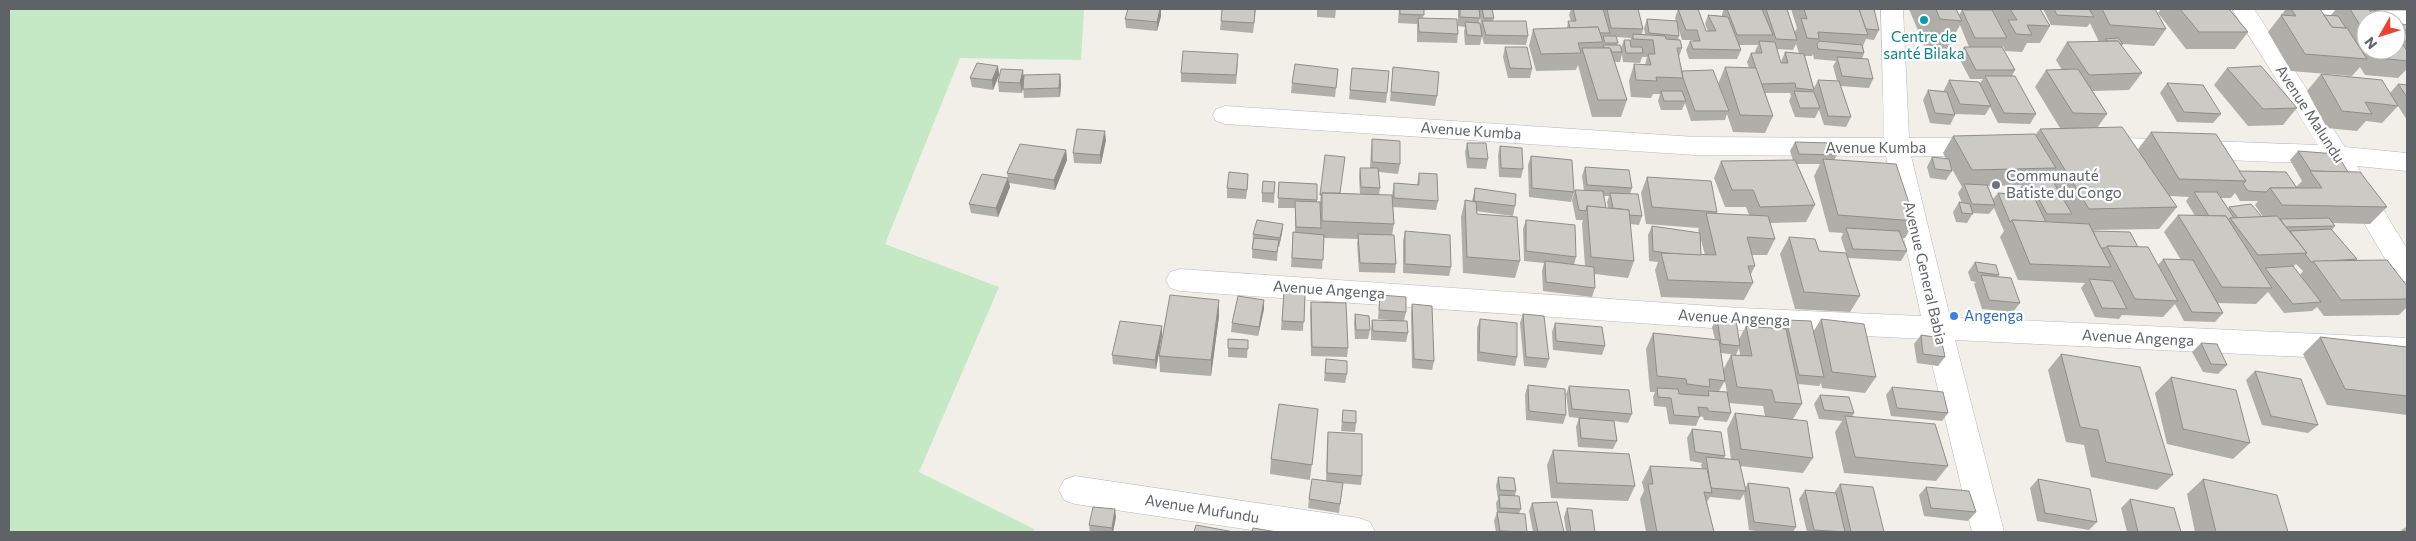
<svg xmlns="http://www.w3.org/2000/svg" width="2416" height="541" viewBox="0 0 2416 541" font-family="Commissioner,sans-serif">
  <rect width="100%" height="100%" fill="#f1efe8"/>
  <path fill="#c5e8c5" d="M9,9H1084L1081,60L960,58L885,244L999,287L919,472L1034,529V532H9Z"/>
  <g fill="none" stroke-linecap="round" stroke-linejoin="round">
    <defs>
      <g id="street">
        <path d="M1881,9H1903L1909,138H1984L1993,141L1997,147L1993,153L1984,156H1911L1950,317L2407,338V362L1955,340L2004,532H1972L1926,339L1740,330L1180,291L1170,288L1166,280L1170,272L1180,269L1740,308L1921,316L1886,156L1695,155L1225,124L1216,121L1213,115L1216,109L1225,106L1695,137L1884,138Z"/>
        <path d="M2232,9H2254L2345,147L2407,153V171L2357,166L2407,249V282L2397,279L2329,164L2099,155L2090,152L2086,146L2090,140L2099,137L2318,145Z"/>
        <path d="M2294,9L2407,11V25L2396,24V20H2366V22L2305,16L2297,14Z"/>
        <path d="M1075,476L1359,518L1370,522L1375,532H1265L1075,504L1064,500L1059,490L1064,480Z"/>
      </g>
    </defs>
    <use href="#street" stroke="#b5b8bc" stroke-width="1"/>
    <use href="#street" fill="#fff" fill-rule="evenodd"/>
  </g>
  <g fill="#afaea9" fill-rule="evenodd">
    <path d="M1128,9H1161V16L1157,31L1126,28L1125,19Z"/>
    <path d="M1256,9L1253,33L1220,30L1221,21Z"/>
    <path d="M1317,9H1336L1335,18L1317,17Z"/>
    <path d="M1399,9H1424L1423,18L1458,34L1457,43L1417,42V24L1398,23Z"/>
    <path d="M1458,9H1492L1494,18L1493,21L1528,36L1526,45L1484,44L1482,36L1480,45H1465L1464,32L1465,27L1458,26ZM1480,17L1481,25V28L1479,23Z"/>
    <path d="M1571,9H1638L1643,29L1642,34H1645L1644,28L1647,19L1676,21L1675,18L1678,9H1698L1706,31H1708L1705,24L1708,15L1722,16V14L1724,9H1787L1795,32L1797,28L1791,9H1874L1879,30L1874,40L1866,39L1863,46L1864,53L1862,59L1873,79L1869,88L1840,86L1851,117L1846,127L1824,125L1819,110L1815,118L1795,117L1789,101L1791,96L1790,93H1765L1773,116L1765,133L1733,132L1727,114L1725,120L1691,121L1685,103L1682,110H1661L1658,101L1660,94H1653L1651,98L1631,97L1629,81L1634,64L1645,65L1647,57H1642L1640,63L1623,62L1622,54L1620,62H1615L1627,100L1621,117H1592L1578,65L1576,70L1536,71L1529,46L1533,29L1567,28L1568,21H1571L1569,15ZM1678,27L1682,40H1693L1694,41H1690L1686,50L1689,59H1737L1741,50L1739,45H1758L1755,51L1756,53H1751L1747,62L1749,68L1725,67L1718,84L1682,71L1679,57L1682,48L1678,40L1679,36ZM1616,37L1631,38L1630,41L1624,40L1621,48L1617,45L1618,43ZM1796,44L1799,53L1785,52L1781,62L1777,49L1793,50ZM1813,54L1814,59L1836,61L1833,66L1837,81L1818,80L1814,88L1805,56H1812Z"/>
    <path d="M1909,9H1956L1959,15L1962,10V9H1990V10H1992L1991,9H2040L2050,26L2040,43H2027L2022,52L2005,51L2003,46L2002,47L2015,70L2012,76L2036,114L2030,124L1998,123L1990,107L1985,115L1955,114V115L1950,125L1930,123L1923,100L1928,90L1944,91V90L1949,80L1980,83L1983,79H1970L1958,56L1964,47H1969L1960,25L1947,49L1925,47Z"/>
    <path d="M2043,9H2155L2166,29L2154,46L2123,44L2121,46L2142,73L2129,90L2093,91L2107,114L2097,128L2142,157L2138,149L2151,132L2239,171L2296,187L2302,181L2290,160L2298,151L2348,172L2387,207L2370,224L2333,223L2335,226L2332,230L2357,259L2355,261L2407,286V307L2399,315L2324,316L2317,307L2312,311L2284,313L2268,292L2256,304L2218,303L2223,313L2215,322L2184,321L2175,304L2163,317L2122,315L2119,319L2095,317L2081,288L2085,283L2018,280L2000,237L2004,231L1994,208L1989,214L1973,213L1967,223L1956,222L1953,212L1959,202L1962,203L1958,193L1962,187L1952,169V171L1946,180L1930,178L1927,167L1932,157L1946,159L1943,153L1953,136L2035,135L2040,129L2060,128L2035,87L2046,70H2062L2056,60L2067,42H2099L2090,23L2087,27L2051,25ZM2022,185L2020,188L2024,194L1998,193L1993,199L1988,186ZM2235,193L2240,201H2258L2255,205L2263,217L2229,207L2228,209L2220,198H2231ZM2170,196L2189,197L2186,201L2195,216L2178,215L2164,232L2181,260L2163,259L2158,265L2138,247L2092,230L2159,229L2177,207ZM2296,264L2303,271L2300,275L2293,267Z"/>
    <path d="M2161,9H2229L2248,32L2235,49H2186L2158,13Z"/>
    <path d="M2286,9H2320L2324,15H2331L2336,9H2368L2366,20V50H2396V31L2402,24L2406,25L2407,24V69L2398,78L2365,75L2360,67L2352,76L2291,71L2268,32Z"/>
    <path d="M1505,47L1532,69L1530,78H1508L1503,57Z"/>
    <path d="M1238,63L1236,84L1181,82V73Z"/>
    <path d="M998,66L999,75L993,90L972,87L970,78Z"/>
    <path d="M1393,67L1437,96L1435,106L1390,101Z"/>
    <path d="M1352,68L1387,93L1386,103L1349,99Z"/>
    <path d="M2227,68L2297,108L2283,125L2248,126L2214,85Z"/>
    <path d="M1338,69L1335,97L1291,93L1292,83Z"/>
    <path d="M1060,74L1061,84L1060,97L1024,98L1023,88L1022,93L999,92L998,82L1024,76Z"/>
    <path d="M2321,74L2390,93L2398,84L2407,85V120L2398,106L2382,123L2366,121L2357,131L2327,128L2307,91Z"/>
    <path d="M2167,83L2221,114L2213,123L2177,122L2160,93Z"/>
    <path d="M1372,139L1400,164L1398,174L1379,172L1380,188L1379,195H1392L1394,183L1417,185L1419,173L1438,201L1436,210L1393,207L1394,224L1392,235L1396,264L1395,273L1359,272L1357,243L1358,239L1324,238L1322,269L1291,267L1293,232H1295V208H1278L1279,182L1317,184V202H1320L1325,155L1340,193L1360,194L1359,177L1360,168H1370L1371,148Z"/>
    <path d="M1106,140L1101,164L1074,163L1073,153Z"/>
    <path d="M1795,142L1837,155L1834,160L1915,221L1905,238H1902L1907,251L1901,261L1848,258L1860,296L1850,312L1795,309L1780,254L1789,237L1819,251L1846,253L1841,238L1843,233L1829,232L1814,176L1820,164H1797L1815,205L1806,222L1770,223L1775,239L1767,255H1752L1755,266L1750,276L1753,283L1744,300L1661,297L1655,270L1658,262L1649,261L1648,235L1652,226L1699,233L1698,230L1699,228L1646,224L1641,193L1647,177L1717,212L1716,214L1749,215L1746,207H1725L1714,178L1721,161L1793,160L1790,151ZM1701,240L1705,255H1701Z"/>
    <path d="M1467,143L1488,159L1486,169L1467,168L1465,152Z"/>
    <path d="M1500,146L1523,169L1521,178L1499,177L1498,155Z"/>
    <path d="M1066,150L1067,160L1055,190L1009,183L1007,173Z"/>
    <path d="M1531,156L1574,192L1571,202L1529,197L1528,165Z"/>
    <path d="M1585,167L1632,188L1630,194L1642,216L1639,225L1630,224L1634,261L1628,278L1595,274V288L1592,297L1543,291L1542,271L1544,263L1524,261L1523,229L1526,220L1576,257L1574,265L1585,266L1582,223L1583,220H1576L1572,200L1575,190L1584,191L1582,176ZM1604,196H1609L1607,202L1608,208H1606Z"/>
    <path d="M1008,178L1010,187L998,217L971,213L969,204Z"/>
    <path d="M1275,182L1274,203L1262,202V193Z"/>
    <path d="M1248,183L1246,199L1227,198V188Z"/>
    <path d="M1475,188L1515,206L1513,216L1476,211L1477,214L1520,261L1515,278L1463,273L1461,217L1465,200L1472,201Z"/>
    <path d="M1283,224L1282,233L1279,247H1278L1277,261L1252,258L1253,234Z"/>
    <path d="M1405,231L1451,267L1449,276L1403,273V241Z"/>
    <path d="M1975,262L1999,275L1998,276L2020,303L2013,312L1982,309L1974,284L1976,282L1971,281L1968,272Z"/>
    <path d="M1284,292L1305,293L1303,331L1281,330Z"/>
    <path d="M1380,295L1406,312L1404,321L1408,333L1406,342L1371,340V329L1372,320L1400,321L1378,319Z"/>
    <path d="M1219,300V316L1211,376L1160,372L1159,356Z"/>
    <path d="M1311,302L1348,348L1347,357L1311,356L1310,311Z"/>
    <path d="M1412,304L1434,361L1432,370L1412,368L1411,313Z"/>
    <path d="M1264,309L1258,336L1231,332L1232,323Z"/>
    <path d="M1355,314L1370,330L1368,339H1355L1354,323Z"/>
    <path d="M1523,314L1549,359L1546,368L1524,366L1520,323Z"/>
    <path d="M1717,318L1739,339L1746,326L1781,329L1786,320L1813,332L1821,319L1876,377L1865,393L1822,388L1821,383L1819,386L1798,384L1802,404L1793,419L1813,458L1803,473L1740,466L1745,489L1748,483L1796,527L1793,532H1764L1749,530L1744,494L1740,500L1710,497L1707,502L1714,532H1646L1640,499L1644,491L1642,482L1650,466L1702,469L1701,465L1702,463L1690,461L1687,438L1692,429L1725,456L1724,458L1731,459L1727,429L1735,413L1765,416L1763,406L1729,403L1731,413L1727,422L1704,420L1703,417L1700,416L1696,426L1669,424L1666,407L1654,406L1653,397L1655,392H1650L1646,349L1653,333L1715,340L1712,327ZM1739,348L1740,355H1731L1723,370L1721,353L1736,355ZM1724,377L1727,392L1719,391L1725,381Z"/>
    <path d="M1480,319L1517,357L1515,366L1477,361V328Z"/>
    <path d="M1555,323L1605,346L1602,355L1553,350L1552,332Z"/>
    <path d="M1162,326V335L1156,369L1113,364L1112,355Z"/>
    <path d="M1921,335L1945,357L1938,366L1917,363L1914,344Z"/>
    <path d="M2320,337L2407,347V415L2327,405L2303,354Z"/>
    <path d="M1228,339L1248,340L1247,358L1228,357Z"/>
    <path d="M2201,343L2227,365L2218,374L2203,372L2192,352Z"/>
    <path d="M2061,354L2173,475L2157,490L2091,477L2084,445L2066,442L2048,370Z"/>
    <path d="M1326,359L1347,374L1345,383L1324,381Z"/>
    <path d="M2255,371L2318,425L2308,433L2262,425L2246,380Z"/>
    <path d="M2171,377L2250,443L2233,459L2167,444L2155,393Z"/>
    <path d="M1528,385L1566,415L1563,424L1526,420L1525,394Z"/>
    <path d="M1569,386L1632,414L1628,423L1614,421L1617,441L1613,449L1578,447L1576,427L1579,418L1569,417L1566,394Z"/>
    <path d="M1892,387L1948,413L1942,421L1891,416L1886,395Z"/>
    <path d="M1820,395L1854,413L1852,417L1948,466L1936,481L1844,473L1835,432L1842,421L1819,419L1814,404Z"/>
    <path d="M1318,409L1310,480L1270,474L1271,459Z"/>
    <path d="M1343,410L1356,423L1355,432L1341,431Z"/>
    <path d="M1328,432L1362,476L1361,485L1337,483H1343L1339,513L1308,508L1309,499L1326,481L1327,440Z"/>
    <path d="M1553,450L1635,486L1628,501L1551,498L1547,465Z"/>
    <path d="M1498,477L1516,491L1515,496L1521,509L1519,514L1527,532H1496L1494,521L1497,512L1496,503L1498,499L1496,486Z"/>
    <path d="M2038,479L2097,522L2089,530L2037,521L2030,488Z"/>
    <path d="M2203,479L2288,532H2195L2187,494Z"/>
    <path d="M1840,484L1884,532H1807L1799,499L1805,490L1834,493Z"/>
    <path d="M1926,487L1976,512L1968,521L1924,516L1919,495Z"/>
    <path d="M2130,499L2181,532H2127L2121,508Z"/>
    <path d="M1532,503L1564,532H1533L1529,511Z"/>
    <path d="M1567,508L1595,532H1566L1564,517Z"/>
    <path d="M1116,517L1113,532H1090L1089,525Z"/>
    <path d="M2406,527L2407,528V532H2399Z"/>
  </g>
  <g fill="#8f8d8a">
    <path d="M1160,9H1161V16L1157,31V22Z"/>
    <path d="M998,66L999,75L993,90L992,80Z"/>
    <path d="M1023,70L1024,79L1022,93L1020,83Z"/>
    <path d="M1060,74L1061,84L1060,97L1059,88Z"/>
    <path d="M1105,131L1106,140L1101,164L1100,155Z"/>
    <path d="M1066,150L1067,160L1055,190L1054,180Z"/>
    <path d="M1008,178L1010,187L998,217L996,208Z"/>
    <path d="M1283,224L1282,233L1279,247L1280,238Z"/>
    <path d="M1219,300V316L1211,376V360Z"/>
    <path d="M1264,300V309L1258,336L1259,327Z"/>
    <path d="M1162,326V335L1156,369L1155,360Z"/>
    <path d="M1115,509L1116,517L1113,532H1112V528Z"/>
  </g>
  <g fill="#cccac5" stroke="#8f8d8a">
    <path d="M1128,9H1160L1157,22L1125,19Z"/>
    <path d="M1222,9H1255L1254,23L1221,21Z"/>
    <path d="M1400,9H1424V15L1400,14Z"/>
    <path d="M1460,9H1479L1480,18L1460,17Z"/>
    <path d="M1482,9H1492L1494,18H1484Z"/>
    <path d="M1573,9H1603L1610,33H1600L1598,27L1570,28L1568,21H1576Z"/>
    <path d="M1607,9H1638L1643,29L1611,28Z"/>
    <path d="M1678,9H1698L1706,31H1716L1708,15L1728,17L1741,50L1693,49L1690,41H1700L1697,30H1686Z"/>
    <path d="M1727,9H1762L1773,35H1737Z"/>
    <path d="M1766,9H1787L1797,40L1776,39Z"/>
    <path d="M1804,9H1859L1868,35L1818,32L1819,39L1807,38L1801,18L1807,19Z"/>
    <path d="M1859,9H1874L1879,30L1866,29Z"/>
    <path d="M1936,9H1956L1962,21L1940,19Z"/>
    <path d="M2010,9H2040L2050,26L2027,25L2032,35L2016,34L2008,20H2017Z"/>
    <path d="M2054,9H2089L2094,17L2057,15Z"/>
    <path d="M2102,9H2155L2166,29L2110,25Z"/>
    <path d="M2180,9H2229L2248,32H2199Z"/>
    <path d="M2291,9H2320L2332,27L2347,28L2367,59L2305,54L2281,15L2296,16Z"/>
    <path d="M2350,9H2368L2371,12L2384,14L2388,20H2366V35Z"/>
    <path d="M1962,10H1992L2007,38H1975Z"/>
    <path d="M2369,10L2381,11L2383,14L2371,12Z"/>
    <path d="M2324,15L2338,16L2346,28L2332,27Z"/>
    <path d="M1418,18L1457,19L1458,34L1419,32Z"/>
    <path d="M1647,19L1677,21L1679,36L1649,33Z"/>
    <path d="M1482,21H1526L1528,36L1486,35Z"/>
    <path d="M1465,22L1480,23L1482,36L1467,35Z"/>
    <path d="M2402,24L2407,25V31H2406Z"/>
    <path d="M1598,27L1603,42L1578,43L1581,53L1541,54L1533,29Z"/>
    <path d="M2396,33L2407,51V61L2380,58L2375,50H2396Z"/>
    <path d="M2396,33L2407,34V41H2401Z"/>
    <path d="M1633,34L1665,36L1666,39L1680,40L1682,48H1677L1683,78L1656,77L1657,81L1636,80L1634,64L1651,65L1648,54H1655L1653,40L1633,39Z"/>
    <path d="M1603,36H1616L1618,43H1605Z"/>
    <path d="M2118,38L2123,44H2120L2118,41H2107L2105,39Z"/>
    <path d="M1624,40H1630L1631,47H1642L1643,53H1626Z"/>
    <path d="M1759,41L1775,42L1781,63H1788L1785,52L1804,54L1814,90L1796,88L1795,83L1761,84L1751,53H1762Z"/>
    <path d="M1819,41L1862,45L1864,53L1818,49L1817,44Z"/>
    <path d="M2118,41L2142,73L2089,75L2067,42Z"/>
    <path d="M1603,45H1620L1622,52H1612L1610,48H1604Z"/>
    <path d="M1505,47H1527L1532,69L1510,68Z"/>
    <path d="M1964,47H2002L2015,70H1976Z"/>
    <path d="M1582,48H1610L1627,100H1598Z"/>
    <path d="M1183,51L1238,54L1236,75L1181,73Z"/>
    <path d="M1837,57L1868,59L1873,79L1842,76Z"/>
    <path d="M977,63L998,66L992,80L970,78Z"/>
    <path d="M1295,64L1338,69L1336,88L1292,83Z"/>
    <path d="M2261,66L2297,108L2263,109L2227,68Z"/>
    <path d="M1393,67L1439,72L1437,96L1391,92Z"/>
    <path d="M1725,67L1756,68L1773,116L1740,115Z"/>
    <path d="M1352,68L1389,71L1387,93L1350,90Z"/>
    <path d="M1001,69L1023,70L1020,83L998,82Z"/>
    <path d="M2078,69L2107,114L2073,113L2046,70Z"/>
    <path d="M1713,70L1729,111H1695L1683,78L1682,71Z"/>
    <path d="M1060,74L1059,88L1023,89L1024,75Z"/>
    <path d="M2321,74L2382,80L2398,106L2365,102L2372,114L2342,111Z"/>
    <path d="M1985,76H2015L2036,114L2004,113Z"/>
    <path d="M1818,80L1839,81L1851,117L1828,116Z"/>
    <path d="M1949,80L1979,82L1991,106L1960,104Z"/>
    <path d="M2167,83L2203,85L2221,114L2184,112Z"/>
    <path d="M2398,84L2407,85V97Z"/>
    <path d="M1928,90L1947,92L1955,115L1935,113Z"/>
    <path d="M1661,91H1682L1686,101H1664Z"/>
    <path d="M1794,91L1814,92L1820,108H1800Z"/>
    <path d="M2122,127L2177,207L2089,209L2040,129Z"/>
    <path d="M1077,129L1105,131L1100,155L1073,153Z"/>
    <path d="M2151,132L2216,134L2246,181L2179,179Z"/>
    <path d="M2035,134L2056,168L1972,170L1953,136Z"/>
    <path d="M1372,139L1400,141V164L1372,162Z"/>
    <path d="M1795,142L1832,143L1837,155L1799,154Z"/>
    <path d="M1467,143H1486L1488,159L1469,158Z"/>
    <path d="M1020,144L1066,150L1054,180L1007,173Z"/>
    <path d="M1500,146L1522,148L1523,169L1501,168Z"/>
    <path d="M2298,151L2337,154L2348,172L2311,171Z"/>
    <path d="M1325,155L1345,157L1340,193H1322V195H1320Z"/>
    <path d="M1531,156L1572,160L1574,192L1532,188Z"/>
    <path d="M1932,157L1949,159L1952,171L1935,169Z"/>
    <path d="M1823,159L1896,164L1915,221L1838,215Z"/>
    <path d="M1795,160L1815,205L1760,207L1753,190H1732L1721,161Z"/>
    <path d="M1585,167L1629,170L1632,188L1587,185Z"/>
    <path d="M1360,168H1378L1380,188L1361,187Z"/>
    <path d="M2239,171L2286,172L2297,188H2270L2266,192L2248,191L2243,184L2246,181Z"/>
    <path d="M2310,171L2360,172L2387,207L2282,205L2270,188H2322Z"/>
    <path d="M1229,172L1248,174L1247,190L1227,188Z"/>
    <path d="M1419,173L1437,174L1438,201L1394,198V183L1419,185Z"/>
    <path d="M982,174L1008,178L996,208L969,204Z"/>
    <path d="M1647,177L1711,181L1717,212L1652,207Z"/>
    <path d="M2027,178H2051L2072,214H2047Z"/>
    <path d="M1263,181L1275,182L1274,193H1262Z"/>
    <path d="M1279,182L1317,184V200L1278,198Z"/>
    <path d="M1964,184L1987,185L1995,205L1972,204Z"/>
    <path d="M1475,188L1516,194L1515,206L1474,201Z"/>
    <path d="M1575,190L1603,191L1606,208L1587,206L1586,211L1579,210Z"/>
    <path d="M2194,192H2217L2234,218H2230L2228,220L2226,216H2209Z"/>
    <path d="M1322,193L1392,195L1394,224L1322,221Z"/>
    <path d="M1610,193L1638,194L1642,216L1629,215V210L1613,208Z"/>
    <path d="M1998,193L2033,195L2046,222L2012,220L2010,222Z"/>
    <path d="M1465,200L1476,202L1477,214L1517,217L1520,261L1467,257Z"/>
    <path d="M1295,201L1320,202L1321,228L1296,227Z"/>
    <path d="M1959,202L1970,204L1973,214L1962,213Z"/>
    <path d="M2251,204L2262,217L2238,218L2229,207Z"/>
    <path d="M1587,206L1629,210L1634,261L1591,257Z"/>
    <path d="M1706,213L1768,216L1775,239L1747,237L1755,266H1748L1753,283L1668,280L1661,253L1716,255Z"/>
    <path d="M2178,215L2226,216L2272,288L2222,287Z"/>
    <path d="M2277,216L2307,253L2258,255L2230,218Z"/>
    <path d="M2329,218L2335,226L2286,227L2280,219Z"/>
    <path d="M1257,220L1283,224L1280,238L1253,234Z"/>
    <path d="M1526,220L1575,225L1576,257L1526,251Z"/>
    <path d="M2012,220L2089,224L2111,267L2030,264Z"/>
    <path d="M1652,226L1700,233L1701,255L1667,253L1653,251Z"/>
    <path d="M1846,228L1899,231L1907,251L1853,249Z"/>
    <path d="M2331,229L2357,259L2311,262L2305,254L2307,253L2290,231Z"/>
    <path d="M1405,231L1450,235L1451,267L1405,264Z"/>
    <path d="M2093,231L2130,232L2138,247L2107,246L2105,248H2101Z"/>
    <path d="M1293,232L1324,235L1323,260L1292,258Z"/>
    <path d="M1358,234L1394,235L1396,264L1360,263Z"/>
    <path d="M1789,237L1815,239L1819,251L1846,253L1860,296L1804,292Z"/>
    <path d="M1254,238L1279,240L1277,252L1252,249Z"/>
    <path d="M2107,246L2148,247L2178,301L2135,299Z"/>
    <path d="M2163,259L2193,260L2223,313L2192,312Z"/>
    <path d="M2387,260L2407,286V299L2341,300L2313,261Z"/>
    <path d="M1545,261L1594,267L1595,288L1546,282Z"/>
    <path d="M1975,262L1996,265L1999,275L1978,272Z"/>
    <path d="M2293,266L2321,302L2293,304L2265,268Z"/>
    <path d="M1981,275L2011,278L2020,303L1989,300Z"/>
    <path d="M2089,279L2113,281L2127,309L2102,308Z"/>
    <path d="M1284,292L1305,293L1304,322L1282,321Z"/>
    <path d="M1170,295L1219,300L1211,360L1159,356Z"/>
    <path d="M1380,295L1406,297V312L1379,310Z"/>
    <path d="M1238,296L1264,300L1259,327L1232,323Z"/>
    <path d="M1311,302L1346,303L1348,348L1312,347Z"/>
    <path d="M1412,304L1432,306L1434,361L1414,359Z"/>
    <path d="M1355,314L1369,316L1370,330H1356Z"/>
    <path d="M1523,314L1544,316L1549,359L1526,357Z"/>
    <path d="M1717,318L1736,320L1740,346L1721,344Z"/>
    <path d="M1480,319L1517,323V357L1479,352Z"/>
    <path d="M1821,319L1864,324L1876,377L1832,372Z"/>
    <path d="M1372,320L1407,321L1408,333L1373,331Z"/>
    <path d="M1786,320L1811,321L1824,377L1799,375Z"/>
    <path d="M1120,321L1162,326L1155,360L1112,355Z"/>
    <path d="M1555,323L1602,327L1605,346L1556,341Z"/>
    <path d="M1746,326L1786,329L1802,404L1775,402L1772,390L1737,387L1731,355L1752,356Z"/>
    <path d="M1653,333L1719,340L1725,381L1709,379L1710,387L1687,384L1686,379L1657,376Z"/>
    <path d="M1921,335L1941,338L1945,357L1923,354Z"/>
    <path d="M2320,337L2407,347V396L2345,389Z"/>
    <path d="M1228,339L1248,340V349L1228,348Z"/>
    <path d="M2201,343L2217,344L2227,365L2211,364Z"/>
    <path d="M2061,354L2140,367L2173,475L2106,462L2098,430L2080,427Z"/>
    <path d="M1326,359L1347,361V374L1325,373Z"/>
    <path d="M2255,371L2301,379L2318,425L2271,416Z"/>
    <path d="M2171,377L2236,390L2250,443L2183,429Z"/>
    <path d="M1528,385L1565,389L1566,415L1529,411Z"/>
    <path d="M1569,386L1629,390L1632,414L1572,409Z"/>
    <path d="M1892,387L1943,392L1948,413L1897,408Z"/>
    <path d="M1657,388L1678,389L1679,394L1709,396L1708,391L1727,392L1731,413L1708,411V408L1698,407L1700,417L1674,415L1671,398L1658,397Z"/>
    <path d="M1820,395L1849,397L1854,413L1824,410Z"/>
    <path d="M1279,404L1318,409L1312,465L1271,459Z"/>
    <path d="M1343,410L1356,411V423L1342,422Z"/>
    <path d="M1735,413L1807,421L1813,458L1741,449Z"/>
    <path d="M1845,416L1935,424L1948,466L1855,457Z"/>
    <path d="M1579,418L1614,421L1617,441L1581,438Z"/>
    <path d="M1692,429L1721,432L1725,456L1695,452Z"/>
    <path d="M1328,432L1362,434V476L1327,473Z"/>
    <path d="M1553,450L1629,454L1635,486L1557,483Z"/>
    <path d="M1706,457L1739,460L1746,491L1711,488Z"/>
    <path d="M1650,466L1707,469L1712,493L1704,492L1714,532H1657L1648,484H1653Z"/>
    <path d="M1498,477L1514,478L1516,491L1500,490Z"/>
    <path d="M1312,479L1343,483L1340,504L1309,499Z"/>
    <path d="M2038,479L2090,489L2097,522L2045,513Z"/>
    <path d="M2203,479L2277,495L2288,532H2216Z"/>
    <path d="M1748,483L1789,488L1796,527L1754,522Z"/>
    <path d="M1840,484L1873,487L1884,532H1851Z"/>
    <path d="M1926,487L1969,491L1976,512L1931,508Z"/>
    <path d="M1805,490L1836,493L1845,532L1814,530Z"/>
    <path d="M1499,495L1519,496L1521,509L1500,508Z"/>
    <path d="M2130,499L2174,508L2181,532H2138Z"/>
    <path d="M1557,502L1564,532H1538L1532,503Z"/>
    <path d="M1093,507L1115,509L1112,528L1089,525Z"/>
    <path d="M1567,508L1592,510L1595,532H1571Z"/>
    <path d="M1497,512L1525,514L1527,532L1500,531Z"/>
    <path d="M1196,525L1234,532H1194Z"/>
    <path d="M1253,528L1277,532H1252Z"/>
  </g>
  <circle fill="#0f9aa8" stroke="#fff" stroke-width="2" cx="1924" cy="20" r="5"/>
  <circle fill="#6b7280" stroke="#fff" stroke-width="2" cx="1996" cy="185" r="5"/>
  <circle fill="#3f7fe0" stroke="#fff" stroke-width="2" cx="1954" cy="316" r="5"/>
  <g text-anchor="middle" stroke-width="4.5" stroke-linejoin="round" paint-order="stroke">
    <g font-size="15" fill="#0d838f" stroke="#fff">
      <text x="1924" y="42">Centre de<tspan x="1924" dy="17">santé Bilaka</tspan></text>
    </g>
    <g font-size="15" fill="#5f6368" stroke="#fff">
      <text transform="translate(2310 114) rotate(57)" y="5">Avenue Malundu</text>
      <text transform="translate(1471 131) rotate(4)" y="5">Avenue Kumba</text>
      <text x="1876" y="153">Avenue Kumba</text>
      <text transform="translate(1925 273) rotate(77)" y="5">Avenue General Babia</text>
      <text transform="translate(1329 290) rotate(4)" y="5">Avenue Angenga</text>
      <text transform="translate(1734 318) rotate(3)" y="5">Avenue Angenga</text>
      <text transform="translate(2138 338) rotate(3)" y="5">Avenue Angenga</text>
      <text transform="translate(1202 509) rotate(9)" y="5">Avenue Mufundu</text>
    </g>
    <g font-size="15" fill="#5b616d" stroke="#fff" text-anchor="start">
      <text x="2006" y="181">Communauté<tspan x="2006" dy="17">Batiste du Congo</tspan></text>
    </g>
    <g font-size="15" fill="#366cbe" stroke="#fff" text-anchor="start">
      <text x="1964" y="321">Angenga</text>
    </g>
  </g>
  <rect width="2416" height="541" fill="none" stroke="#5f6368" stroke-width="20"/>
  <g transform="translate(2381 35) rotate(231)"><circle r="24" fill="#ffffff" stroke="#bfc1c3"/>
  <path d="M0-4L9 19L0 12L-9 19Z" fill="#ea4335"/>
  <text y="-8" font-size="14" font-weight="bold" text-anchor="middle" fill="#5f6368">N</text>
  </g>
</svg>
